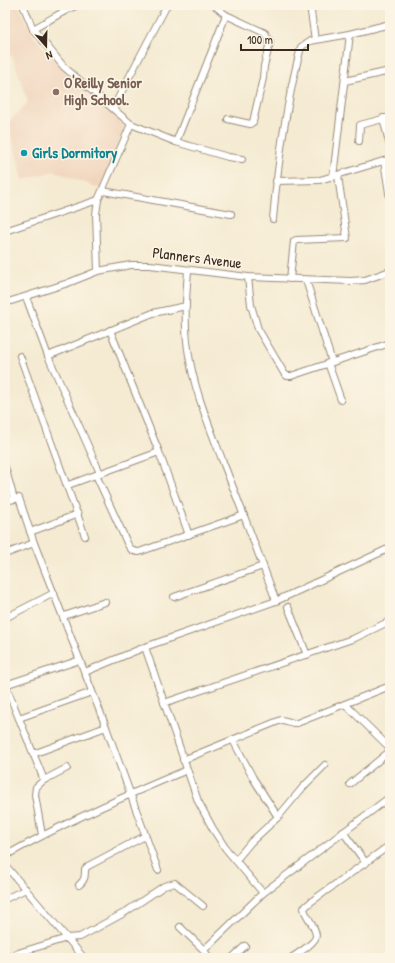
<svg xmlns="http://www.w3.org/2000/svg" width="395" height="963" viewBox="0 0 395 963" font-family="'Patrick Hand',sans-serif">
  <rect width="100%" height="100%" fill="#fcf5e5"/>
  <filter id="ink" filterUnits="userSpaceOnUse"><feTurbulence type="fractalNoise" baseFrequency=".025" numOctaves="2"/><feDisplacementMap in="SourceGraphic" scale="8" xChannelSelector="R" yChannelSelector="G"/><feConvolveMatrix kernelMatrix="1 2 1 2 8 2 1 2 1" color-interpolation-filters="sRGB"/></filter>
  <filter id="wash" filterUnits="userSpaceOnUse"><feTurbulence type="fractalNoise" baseFrequency=".012" numOctaves="4" result="noise"/><feDisplacementMap in="SourceGraphic" scale="16" xChannelSelector="R" yChannelSelector="G"/><feGaussianBlur stdDeviation="0.9" result="paint"/><feColorMatrix in="noise" values="0 0 0 0 0 0 0 0 0 0 0 0 0 0 0 0 0 1.4 0 .05"/><feComposite in="paint" operator="in"/></filter>
  <g filter="url(#wash)">
    <rect width="100%" height="100%" fill="#f5ebd3"/>
    <path fill="#f1d5bd" d="M5,5H18L34,37L74,82L120,119L124,128L101,189L54,171L23,180L8,123L28,102L12,56L5,58Z"/>
  </g>
  <g filter="url(#ink)">
    <g fill="none" stroke-linecap="round" stroke-linejoin="round">
      <defs>
        <g id="minor">
          <path d="M23,5L33,29L64,67L131,124L176,142L228,157L242,159"/>
          <path d="M214,5L226,15L265,33L270,42L264,66L263,78L253,122L250,124L228,119"/>
          <path d="M310,5L315,40"/>
          <path d="M33,29C49,21 62,11 78,5"/>
          <path d="M345,81L390,71"/>
          <path d="M113,108L167,5"/>
          <path d="M383,118L390,146"/>
          <path d="M359,141L360,125L390,117"/>
          <path d="M176,142L226,15"/>
          <path d="M384,161L390,199"/>
          <path d="M333,177L350,34"/>
          <path d="M276,181L320,180L390,159"/>
          <path d="M103,191L231,214"/>
          <path d="M273,219C278,161 286,104 301,47L310,41L350,34L390,24"/>
          <path d="M5,231L98,200"/>
          <path d="M188,270C186,297 184,323 188,349C193,388 209,425 223,462C241,508 259,554 276,601"/>
          <path d="M98,271L96,214L98,200L131,124"/>
          <path d="M248,277L251,305L258,329L284,373L287,376H291L390,343"/>
          <path d="M290,279L294,241L296,240L347,238L338,176"/>
          <path d="M306,280L332,362"/>
          <path d="M26,297L48,356L100,473"/>
          <path d="M5,303L68,283L98,271L131,265H150L248,277L351,281L365,280L390,271"/>
          <path d="M110,330L159,452L189,535"/>
          <path d="M20,356L85,536"/>
          <path d="M48,356L153,313L186,306"/>
          <path d="M328,363L341,400"/>
          <path d="M5,467L14,499"/>
          <path d="M96,475L128,545C131,550 133,552 139,552L244,515"/>
          <path d="M68,485L159,452"/>
          <path d="M5,501L19,498L34,543L106,727L158,870"/>
          <path d="M30,532L78,514"/>
          <path d="M5,554L34,543"/>
          <path d="M174,597L263,566"/>
          <path d="M288,607L307,655"/>
          <path d="M64,616L105,602"/>
          <path d="M5,618L54,593"/>
          <path d="M145,647L198,801L213,829L226,849L263,893"/>
          <path d="M85,672L145,647L276,601L390,548"/>
          <path d="M5,684L44,780"/>
          <path d="M5,685L80,660"/>
          <path d="M164,703L355,638L390,621"/>
          <path d="M345,704L390,748"/>
          <path d="M19,718L92,692"/>
          <path d="M233,740L253,778L278,817"/>
          <path d="M33,754L106,727"/>
          <path d="M183,760L281,720C287,720 291,724 297,723L390,686"/>
          <path d="M350,784L390,751"/>
          <path d="M343,832L366,863"/>
          <path d="M42,835L35,795L36,787L44,780L67,768"/>
          <path d="M5,856C63,823 125,796 187,770"/>
          <path d="M236,860L251,842L278,817L304,786L325,765"/>
          <path d="M5,865L84,958"/>
          <path d="M79,885C85,880 85,877 85,869L88,866L145,836"/>
          <path d="M5,899L26,889"/>
          <path d="M180,927L204,950L209,958"/>
          <path d="M204,950L263,893L390,797"/>
          <path d="M5,957L67,938L80,937L124,913L164,886L175,883L203,906"/>
          <path d="M232,958L245,946"/>
          <path d="M291,958C297,954 317,942 316,935C315,927 308,918 305,912L304,908L312,901L390,845"/>
        </g>
      </defs>
      <use href="#minor" stroke="#988a78" stroke-width="8"/>
      <use href="#minor" stroke="#fff" stroke-width="6"/>
    </g>
  </g>
  <circle fill="#8d6e63" stroke="#fcf5e5" stroke-width="1.5" cx="56" cy="92" r="4"/>
  <circle fill="#0f9aa8" stroke="#fcf5e5" stroke-width="1.5" cx="24" cy="153" r="4"/>
  <g text-anchor="middle" stroke-width="3" stroke-linejoin="round" paint-order="stroke">
    <g font-size="15" font-weight="bold" fill="#785e54" stroke="#fcf5e5" text-anchor="start">
      <text x="64" y="88">O'Reilly Senior<tspan x="64" dy="17">High School.</tspan></text>
    </g>
    <g font-size="15" font-weight="bold" fill="#0d838f" stroke="#fcf5e5" text-anchor="start">
      <text x="32" y="158">Girls Dormitory</text>
    </g>
    <g font-size="15" fill="#3b2a1e" stroke="#fcf5e5">
      <text transform="translate(197 258) rotate(7)" y="5">Planners Avenue</text>
    </g>
  </g>
  <rect width="395" height="963" fill="none" stroke="#fcf5e5" stroke-width="20"/>
  <g transform="translate(46 46) rotate(160)" stroke="#fcf5e5" stroke-width="3" paint-order="stroke">
  <path d="M0-3L7 15L0 10L-7 15Z" fill="#3b2a1e"/>
  <text y="-6" font-size="11" font-weight="bold" text-anchor="middle" fill="#3b2a1e">N</text>
  </g>
  <path d="M241 44v6h67v-6" fill="none" stroke="#3b2a1e" stroke-width="2"/>
  <text x="247" y="44" font-size="12" fill="#3b2a1e" stroke="#fcf5e5" stroke-width="3" paint-order="stroke">100 m</text>
</svg>
